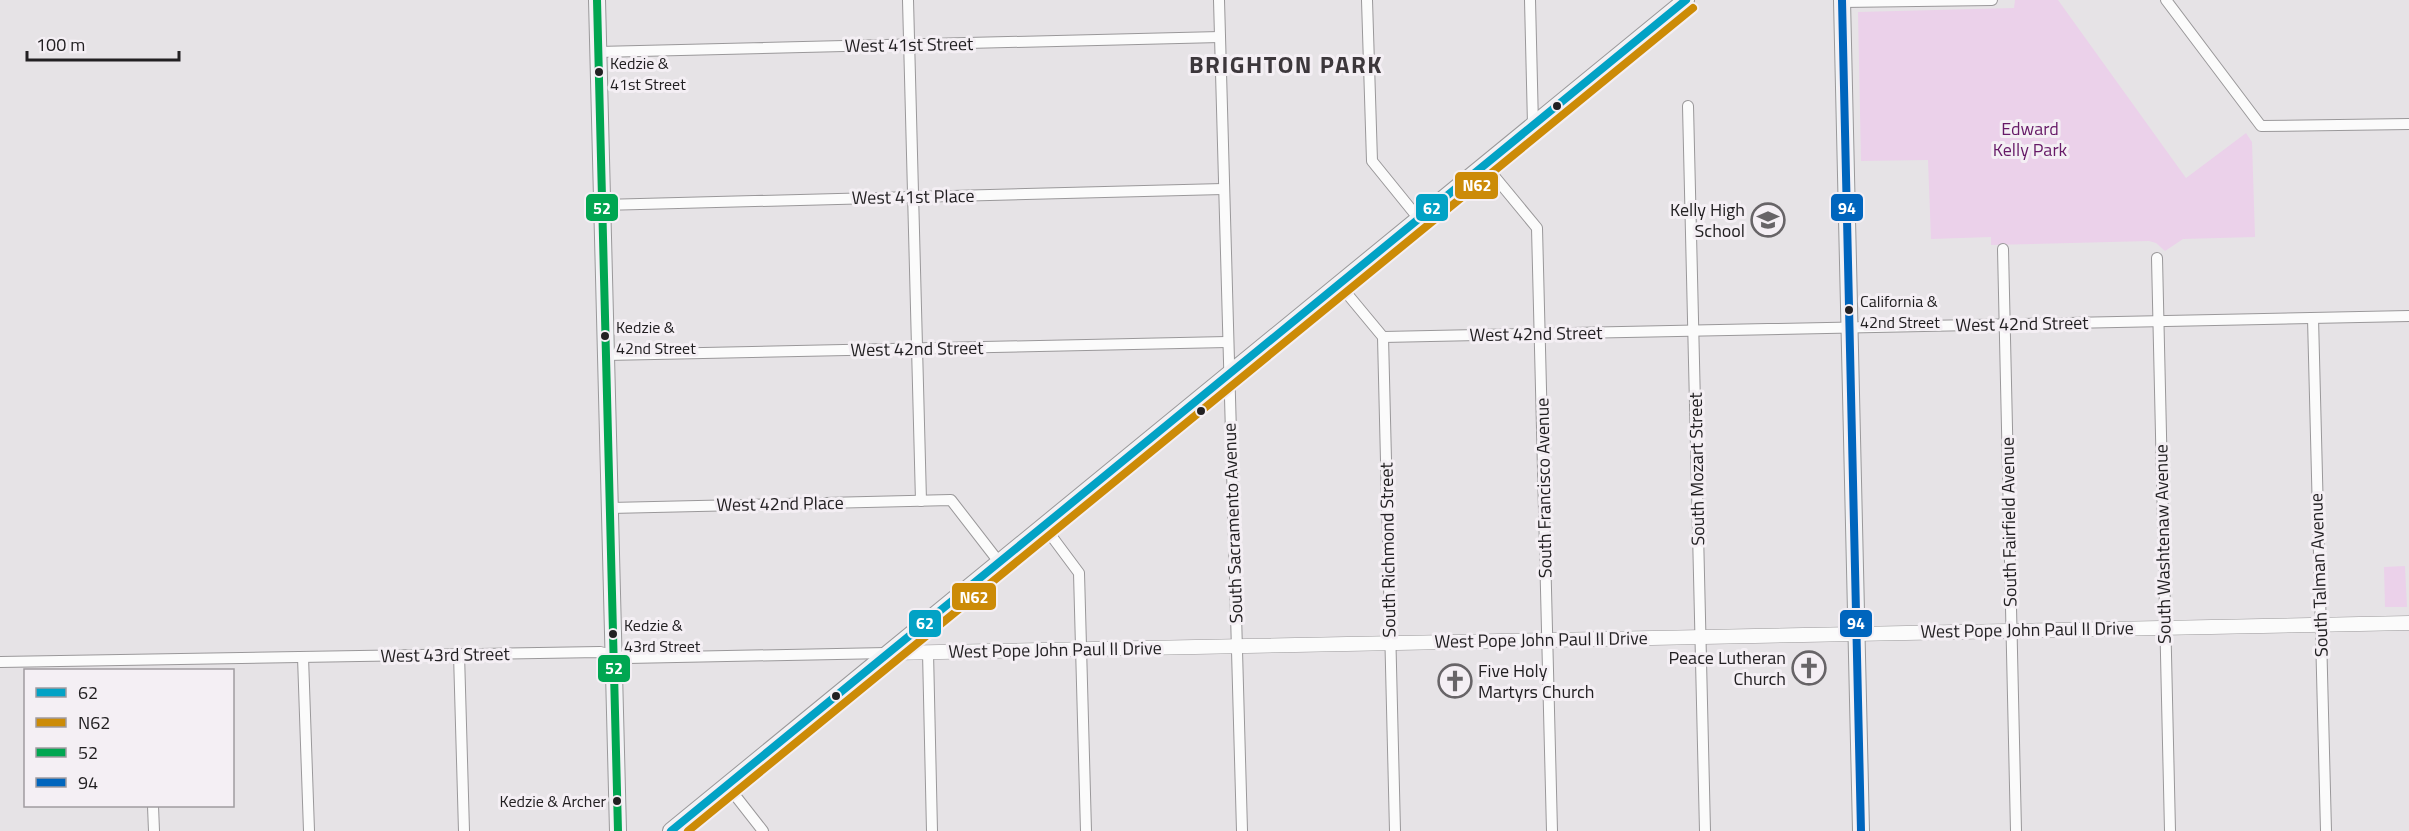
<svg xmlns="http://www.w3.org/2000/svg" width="2409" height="831" viewBox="0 0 2409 831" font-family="'Titillium Web',sans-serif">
  <rect width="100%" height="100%" fill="#e6e3e6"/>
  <g fill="#ebd1ea">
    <path d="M2015,0H2058L2186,178L2246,133L2252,142L2255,237L2183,239L2165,251L2156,243L2149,241L1991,245V237L1931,239L1928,160L1861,161L1858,12L2014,8Z"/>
    <path d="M2405,566L2407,607H2385L2384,567Z"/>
  </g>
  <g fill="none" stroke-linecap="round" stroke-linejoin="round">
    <defs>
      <g id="minor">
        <path d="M908,0L921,501"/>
        <path d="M1219,0L1242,831"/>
        <path d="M1367,0L1372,161L1419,219"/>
        <path d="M1530,0L1533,125"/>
        <path d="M2166,0L2261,126L2409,124"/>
        <path d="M1842,2L1992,0"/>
        <path d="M598,52L1220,37"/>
        <path d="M1688,106L1705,831"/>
        <path d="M1485,165L1537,228L1552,831"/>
        <path d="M602,205L1223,189"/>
        <path d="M2003,249L2016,831"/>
        <path d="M2157,258L2170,831"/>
        <path d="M1339,284L1383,337L1395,831"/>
        <path d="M2313,318L2326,831"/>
        <path d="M1383,337L2409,316"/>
        <path d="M606,355L1227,342"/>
        <path d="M610,508L951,500L999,562"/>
        <path d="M1044,526L1079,573L1086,831"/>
        <path d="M928,652L932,831"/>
        <path d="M459,654L464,831"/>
        <path d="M303,657L309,831"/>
        <path d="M0,662L600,652L627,658L887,653"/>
        <path d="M727,785L763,831"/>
        <path d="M153,806L154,831"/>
      </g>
      <path id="tertiary" d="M888,653L2409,623"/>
      <g id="secondary">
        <path d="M597,0L618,831"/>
        <path d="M1842,0L1861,831"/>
        <path d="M671,831L1686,0"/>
      </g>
    </defs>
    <use href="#minor" stroke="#9a989a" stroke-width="12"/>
    <use href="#tertiary" stroke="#9a989a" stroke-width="15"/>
    <use href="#secondary" stroke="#9a989a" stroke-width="18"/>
    <use href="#minor" stroke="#fbfbfb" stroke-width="10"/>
    <use href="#tertiary" stroke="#fbfbfb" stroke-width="14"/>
    <use href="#secondary" stroke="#f2f4f6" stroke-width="16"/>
    <defs>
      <path id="bus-1" d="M671,831L1686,0"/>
      <path id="bus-2" d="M688,831L1693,8"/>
      <path id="bus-3" d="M597,0L618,831"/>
      <path id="bus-4" d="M1842,0L1861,831"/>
    </defs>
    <use href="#bus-1" stroke="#f4eff4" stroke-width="12"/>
    <use href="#bus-2" stroke="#f4eff4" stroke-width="12"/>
    <use href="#bus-3" stroke="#f4eff4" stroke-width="12"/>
    <use href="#bus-4" stroke="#f4eff4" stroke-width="12"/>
    <use href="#bus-1" stroke="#02a2c5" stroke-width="8"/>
    <use href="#bus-2" stroke="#cc8b07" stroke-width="8"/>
    <use href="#bus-3" stroke="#00a651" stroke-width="8"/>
    <use href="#bus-4" stroke="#0065bd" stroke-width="8"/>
  </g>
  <defs>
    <symbol id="school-ring" viewBox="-11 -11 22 22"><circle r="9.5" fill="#f4eff4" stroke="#676467" stroke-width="1.5"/><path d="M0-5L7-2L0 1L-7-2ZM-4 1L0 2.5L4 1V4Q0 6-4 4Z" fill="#676467"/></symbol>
    <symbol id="church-ring" viewBox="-11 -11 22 22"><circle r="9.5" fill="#f4eff4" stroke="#676467" stroke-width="1.5"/><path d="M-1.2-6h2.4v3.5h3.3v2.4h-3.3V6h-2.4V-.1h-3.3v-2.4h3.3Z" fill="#676467"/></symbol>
  </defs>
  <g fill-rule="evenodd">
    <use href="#school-ring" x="1749" y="201" width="38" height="38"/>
    <use href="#church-ring" x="1790" y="649" width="38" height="38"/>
    <use href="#church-ring" x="1436" y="662" width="38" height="38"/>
  </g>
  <g fill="#222022" stroke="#f4eff4" stroke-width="2">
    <circle cx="599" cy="72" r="5"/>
    <circle cx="1557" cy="106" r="5"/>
    <circle cx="1849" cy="310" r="5"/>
    <circle cx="605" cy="336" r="5"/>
    <circle cx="1201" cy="411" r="5"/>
    <circle cx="613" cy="634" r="5"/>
    <circle cx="836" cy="696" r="5"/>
    <circle cx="617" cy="801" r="5"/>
  </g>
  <g text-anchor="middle" stroke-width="6" stroke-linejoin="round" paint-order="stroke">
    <g font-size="16" fill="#222022" stroke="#f4eff4" text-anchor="start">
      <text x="610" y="69">Kedzie &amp;<tspan x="610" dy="21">41st Street</tspan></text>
      <text x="1860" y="307">California &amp;<tspan x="1860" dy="21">42nd Street</tspan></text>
      <text x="616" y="333">Kedzie &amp;<tspan x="616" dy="21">42nd Street</tspan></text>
      <text x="624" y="631">Kedzie &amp;<tspan x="624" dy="21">43rd Street</tspan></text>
      <text x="606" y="807" text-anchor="end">Kedzie &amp; Archer</text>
    </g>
    <g font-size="18" fill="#222022" stroke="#f4eff4">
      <text transform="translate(909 45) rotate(-1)" y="6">West 41st Street</text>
      <text transform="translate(913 197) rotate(-1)" y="6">West 41st Place</text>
      <text transform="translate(2022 324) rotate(-1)" y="6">West 42nd Street</text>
      <text transform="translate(1536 334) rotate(-1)" y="6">West 42nd Street</text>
      <text transform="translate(917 349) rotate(-1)" y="6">West 42nd Street</text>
      <text transform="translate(1697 469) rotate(-91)" y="6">South Mozart Street</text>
      <text transform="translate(1544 488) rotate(-91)" y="6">South Francisco Avenue</text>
      <text transform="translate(780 504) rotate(-1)" y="6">West 42nd Place</text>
      <text transform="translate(2009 522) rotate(-91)" y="6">South Fairfield Avenue</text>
      <text transform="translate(1233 523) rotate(-92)" y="6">South Sacramento Avenue</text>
      <text transform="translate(2163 544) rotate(-91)" y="6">South Washtenaw Avenue</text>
      <text transform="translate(1388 550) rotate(-91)" y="6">South Richmond Street</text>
      <text transform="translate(2319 575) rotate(-92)" y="6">South Talman Avenue</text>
      <text transform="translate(2027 630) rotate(-1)" y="6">West Pope John Paul II Drive</text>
      <text transform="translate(1541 640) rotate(-1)" y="6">West Pope John Paul II Drive</text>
      <text transform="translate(1055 650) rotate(-1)" y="6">West Pope John Paul II Drive</text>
      <text transform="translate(445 655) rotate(-1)" y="6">West 43rd Street</text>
    </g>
    <g font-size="18" fill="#661a67" stroke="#f4eff4">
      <text x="2030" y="135">Edward<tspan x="2030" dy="21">Kelly Park</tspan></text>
    </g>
    <g font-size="18" fill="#222022" stroke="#f4eff4" text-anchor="end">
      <text x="1745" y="216">Kelly High<tspan x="1745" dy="21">School</tspan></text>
      <text x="1786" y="664">Peace Lutheran<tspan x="1786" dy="21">Church</tspan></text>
      <text x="1478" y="677" text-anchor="start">Five Holy<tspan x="1478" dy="21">Martyrs Church</tspan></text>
    </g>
    <g font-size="24" font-weight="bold" letter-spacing="1.5" fill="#3c373b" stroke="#f4eff4">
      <text x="1286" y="73">BRIGHTON PARK</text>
    </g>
  </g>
  <g stroke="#f4eff4" stroke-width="2">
    <rect x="1454" y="171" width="45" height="29" rx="6" fill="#cc8b07"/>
    <rect x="585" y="193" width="34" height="29" rx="6" fill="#00a651"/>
    <rect x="1415" y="193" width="34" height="29" rx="6" fill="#02a2c5"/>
    <rect x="1830" y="193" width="34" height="29" rx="6" fill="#0065bd"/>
    <rect x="951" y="582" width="46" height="29" rx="6" fill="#cc8b07"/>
    <rect x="908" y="609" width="34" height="29" rx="6" fill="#02a2c5"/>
    <rect x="1839" y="609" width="34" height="29" rx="6" fill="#0065bd"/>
    <rect x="597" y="654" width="34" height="29" rx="6" fill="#00a651"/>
  </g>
  <g font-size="16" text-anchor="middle" font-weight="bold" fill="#fff">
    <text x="1477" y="191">N62</text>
    <text x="602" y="214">52</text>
    <text x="1432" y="214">62</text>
    <text x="1847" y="214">94</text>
    <text x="974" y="603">N62</text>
    <text x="925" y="629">62</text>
    <text x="1856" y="629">94</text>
    <text x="614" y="674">52</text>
  </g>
  <rect x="24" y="669" width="210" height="138" fill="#f4eff4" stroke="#a09ca0" stroke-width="1.5"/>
  <rect x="36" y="688" width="30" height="9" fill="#02a2c5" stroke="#a09ca0" stroke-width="1.5"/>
  <text x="78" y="699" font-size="18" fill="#222022">62</text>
  <rect x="36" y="718" width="30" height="9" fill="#cc8b07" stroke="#a09ca0" stroke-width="1.5"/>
  <text x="78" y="729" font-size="18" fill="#222022">N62</text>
  <rect x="36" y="748" width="30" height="9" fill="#00a651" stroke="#a09ca0" stroke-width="1.5"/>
  <text x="78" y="759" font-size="18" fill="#222022">52</text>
  <rect x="36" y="778" width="30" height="9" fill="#0065bd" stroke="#a09ca0" stroke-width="1.5"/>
  <text x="78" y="789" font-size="18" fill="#222022">94</text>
  <path d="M27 51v9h152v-9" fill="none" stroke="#222022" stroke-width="3"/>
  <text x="36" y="51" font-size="18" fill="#222022" stroke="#f4eff4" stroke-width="4.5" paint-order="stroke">100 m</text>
</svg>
